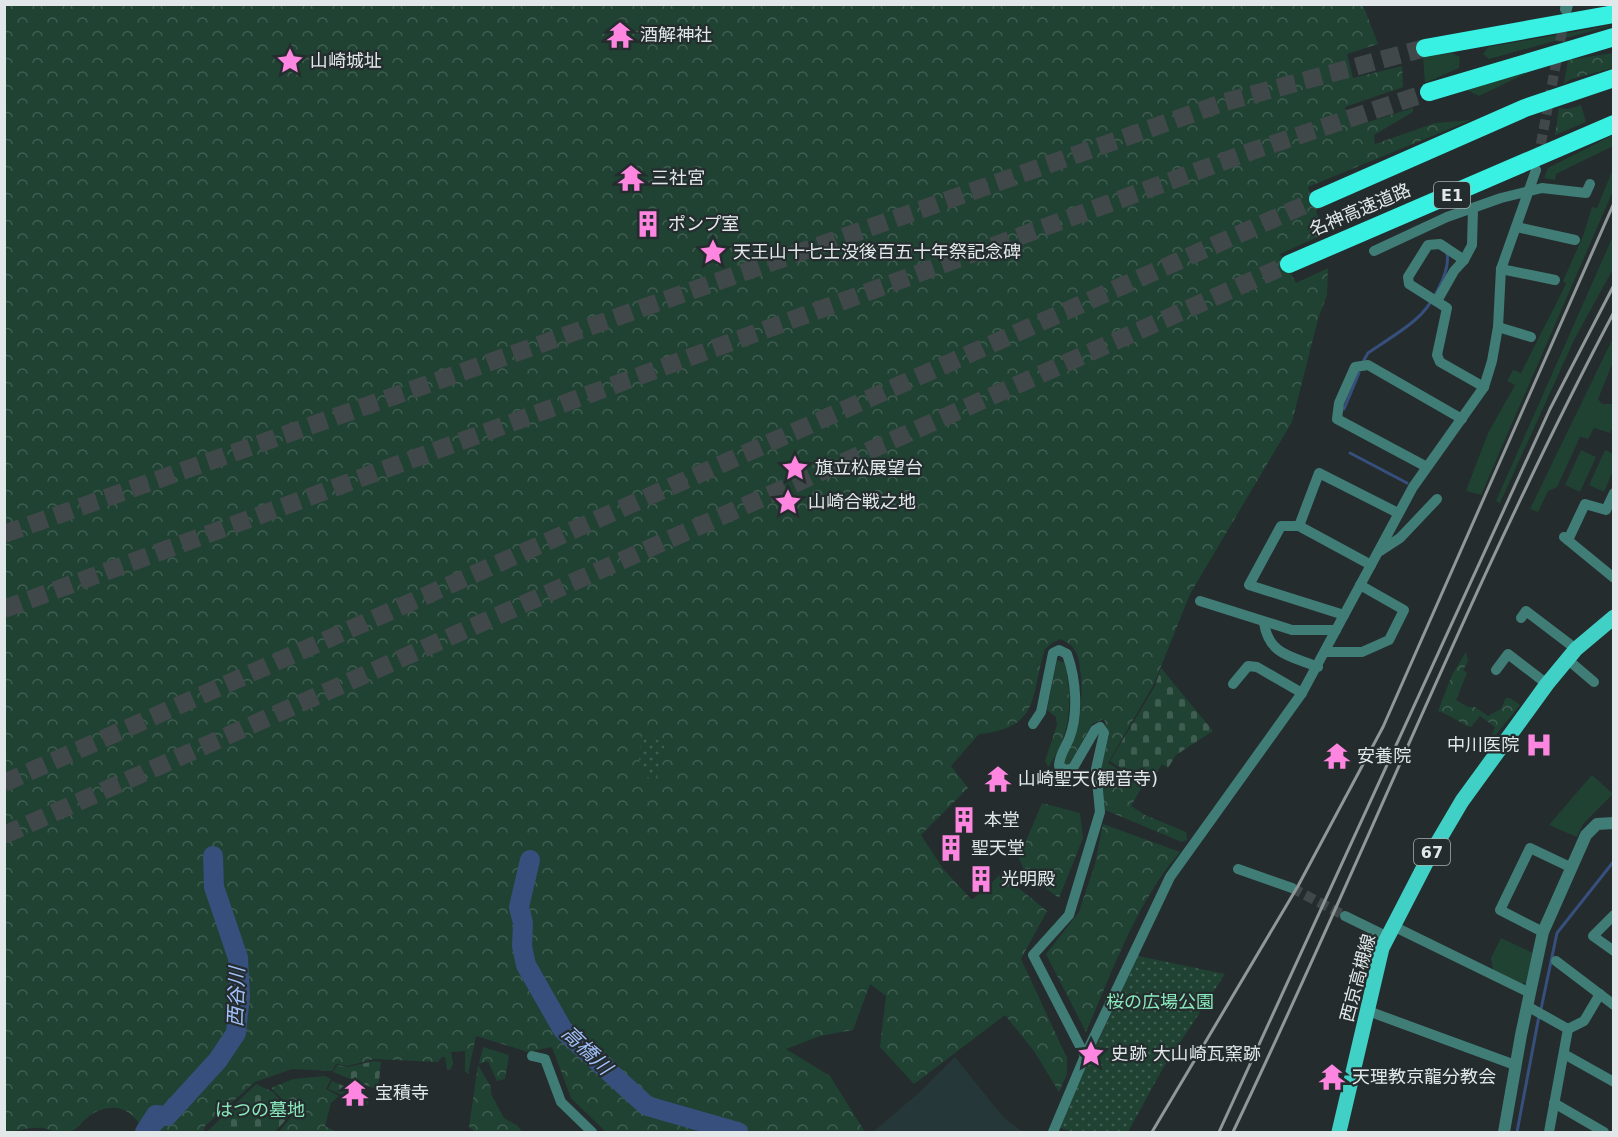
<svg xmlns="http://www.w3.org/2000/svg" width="1618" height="1137" viewBox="0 0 1618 1137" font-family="'DejaVu Sans','Noto Sans JP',sans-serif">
  <defs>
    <pattern id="forest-crowns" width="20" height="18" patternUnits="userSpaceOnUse" patternTransform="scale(1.5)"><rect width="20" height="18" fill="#204233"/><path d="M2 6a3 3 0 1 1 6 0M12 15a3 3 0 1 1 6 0" fill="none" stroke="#405d51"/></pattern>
    <pattern id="cemetery-stones" width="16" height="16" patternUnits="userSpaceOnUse" patternTransform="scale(1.5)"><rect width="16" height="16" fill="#204233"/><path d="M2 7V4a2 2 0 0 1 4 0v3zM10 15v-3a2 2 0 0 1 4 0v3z" fill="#405d51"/></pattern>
    <pattern id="park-dots" width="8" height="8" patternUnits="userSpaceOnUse" patternTransform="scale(1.5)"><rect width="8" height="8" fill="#204233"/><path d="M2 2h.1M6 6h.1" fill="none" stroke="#405d51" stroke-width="1.8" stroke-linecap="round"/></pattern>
  </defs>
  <rect width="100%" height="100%" fill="#242c2e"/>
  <path fill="#26373a" d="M955,1057L1004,1118L1023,1132H873L921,1091Z"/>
  <g fill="#204233">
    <path d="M1613,25L1489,59L1483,54L1488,47Z"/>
    <path d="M1452,53L1460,57L1459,68L1425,83L1423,57Z"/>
    <path d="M1539,67L1479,96L1467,90Z"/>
    <path d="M1613,135V146L1556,174L1555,180L1544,178L1548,168Z"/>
    <path d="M1613,169V191L1481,495L1466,491L1488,433L1515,385L1507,381L1513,370L1521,373L1566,284L1563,281L1583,236L1592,207L1597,208Z"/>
    <path d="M1613,236V269L1574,340L1500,503L1496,501Z"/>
    <path d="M1613,338V362L1598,399L1602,404H1613V426L1610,433L1594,428L1588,439L1580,437L1557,487L1548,491L1538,512L1530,509Z"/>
    <path d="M1581,450L1596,457L1580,492L1565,485Z"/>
    <path d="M1605,450L1613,454V471L1604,492L1589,485Z"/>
    <path d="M1592,775L1613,794L1583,824L1577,837L1549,825Z"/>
    <path d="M1501,938L1533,953L1526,982L1522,984L1493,970L1491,958Z"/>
  </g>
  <g fill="url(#forest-crowns)">
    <path d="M5,5H1363L1378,44L1347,54L1353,78L1402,66L1403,87L1345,107L1352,127L1413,108V112L1374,135L1375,144L1435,123L1471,120L1308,187L1324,234L1280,254L1296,283L1328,268L1327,295L1318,319L1292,422L1190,594L1154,684L1108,763L1143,785L1131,806L1145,815L1186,832L1187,840L1182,842L1105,810L1100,769L1109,736L1104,719L1092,724L1068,766L1062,764C1076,733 1084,712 1081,677C1079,658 1079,648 1061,639L1052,643L1045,649C1030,696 1041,728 979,734L951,766L968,788L921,835L944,870L972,900L1001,874L1047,911L1021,959L1067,1058V1074L1059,1092L1034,1051L1005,1015L914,1084L880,1047L886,996L870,984L853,1030L820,1036L786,1049L830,1076L865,1132H606L571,1098L552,1047L528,1052L476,1036L468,1074L465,1071V1051L451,1052L453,1064L450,1070H447L445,1057H442L438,1062L374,1059L348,1066L336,1064L332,1071L292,1069L255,1082L205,1126L203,1132H138L140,1125C129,1106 110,1103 92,1114C84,1119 78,1129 70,1132C62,1135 54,1131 47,1129C36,1125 16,1131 5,1132Z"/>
    <path d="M1613,53V68L1571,79L1564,84L1568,60Z"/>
    <path d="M1581,105L1586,122L1555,135L1559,108L1568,109Z"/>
    <path d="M1466,652L1468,661L1463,670L1467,673L1456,700L1468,707H1475L1488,716L1501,709L1506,698H1510L1520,705L1494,737L1492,735L1495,727L1480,716L1471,727C1464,726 1449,714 1438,711L1452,675Z"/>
    <path d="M1057,660L1065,663C1073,700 1071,736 1048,767L1045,761L1057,725L1056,717L1047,710Z"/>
    <path d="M1042,803L1080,813L1083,838L1059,898L1025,873L1019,858Z"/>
    <path d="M1103,824L1180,852C1136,903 1113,970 1086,1032L1046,954L1079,912L1095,864Z"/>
    <path d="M483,1047L509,1055L505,1079L497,1081L488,1061L479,1064Z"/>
    <path d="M478,1065L491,1087V1094L504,1118L518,1126L522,1132H475L469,1127Z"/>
    <path d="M325,1076L331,1079L326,1089L339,1096L331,1103L325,1126L337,1132H279L295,1112L271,1088L293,1079Z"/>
  </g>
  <g fill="url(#cemetery-stones)">
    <path d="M1161,668L1213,731L1176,755L1168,768L1162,764L1151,782L1142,783L1110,761L1155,686Z"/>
    <path d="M374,1061L381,1062L378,1090L333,1072L337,1065L348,1067Z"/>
    <path d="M332,1081L370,1097L367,1105L328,1089Z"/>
    <path d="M256,1084L273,1092L291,1114L275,1132H207Z"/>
  </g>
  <g fill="url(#park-dots)">
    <path d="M642,736L666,740L655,780C634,775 639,752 642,736Z"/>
    <path d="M1138,956L1225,974L1162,1070L1128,1132H1074L1060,1128L1072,1097Z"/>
  </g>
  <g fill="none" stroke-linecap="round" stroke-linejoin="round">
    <g stroke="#364f7c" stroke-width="3">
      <path d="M1364,360L1368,353C1384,342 1401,332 1415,320C1430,308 1451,273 1447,253"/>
      <path d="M1344,409L1359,373"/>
      <path d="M1350,453L1407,483"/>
      <path d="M1541,1009L1557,933L1614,861"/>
      <path d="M157,1132L165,1123L167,1116"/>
      <path d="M1517,1132L1539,1016"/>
    </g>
    <g stroke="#364f7c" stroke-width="20">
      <path d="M530,860L519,907L523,923L522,946L526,965L563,1030L647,1106L738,1132"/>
      <path d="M145,1132L156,1115L167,1116L218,1060L236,1033L240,996L238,958L214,887L213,856"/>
    </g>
    <g stroke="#40484a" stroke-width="10" stroke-dasharray="10 5" stroke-linecap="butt">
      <path d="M1538,159L1564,21"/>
      <path d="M1292,888L1345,916"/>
    </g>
    <g stroke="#40484a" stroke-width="18" stroke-dasharray="18 9" stroke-linecap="butt">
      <path d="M4,534L1225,102L1425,48"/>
      <path d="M4,609L1252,151L1429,92"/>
      <path d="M4,783L1318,199"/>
      <path d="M4,835L1289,264"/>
    </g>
    <g stroke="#417d77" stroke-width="10">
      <path d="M1517,227L1575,240"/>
      <path d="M1374,251L1447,217L1501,198L1542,188L1586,193L1590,184"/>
      <path d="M1464,260L1440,244L1428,245L1408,277L1409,284L1447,308L1437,355L1440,362L1484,387"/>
      <path d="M1501,269L1555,280"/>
      <path d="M1437,301L1454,271L1464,260L1472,245L1473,210"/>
      <path d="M1498,327L1531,337"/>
      <path d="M1425,466L1337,419L1339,403L1355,367L1368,365L1462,419"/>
      <path d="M1299,526L1319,473L1398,513"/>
      <path d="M1564,537L1614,578"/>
      <path d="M1568,540L1585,504L1606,510L1614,493"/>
      <path d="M1380,551L1400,538L1437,499"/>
      <path d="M1200,601L1292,630H1336"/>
      <path d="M1344,615L1249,585L1281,526H1299L1371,565"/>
      <path d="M1521,618L1526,611L1576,649"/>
      <path d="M1264,623C1269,655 1291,656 1318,667"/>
      <path d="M1326,652H1362L1389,640L1404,610L1360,585"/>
      <path d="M1567,659L1594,682"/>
      <path d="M1496,670L1508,654L1547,684"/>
      <path d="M1233,684L1248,666L1257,667L1302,693"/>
      <path d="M1033,724L1041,712L1053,653L1059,650L1067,654C1076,679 1079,714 1069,739C1065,748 1059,756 1059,766L1066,770L1073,768L1095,730L1100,727L1104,733L1096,769L1100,812L1069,915L1033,955L1085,1056"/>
      <path d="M1238,869L1292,888"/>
      <path d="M1614,915L1593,936L1614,951"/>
      <path d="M1345,916L1388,937"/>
      <path d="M1393,926L1530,993"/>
      <path d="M1543,932L1500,910L1530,848L1570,867"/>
      <path d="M1556,961L1614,1005"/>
      <path d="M1527,1006L1568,1029L1549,1132"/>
      <path d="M1368,1011L1515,1065"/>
      <path d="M1568,1029L1584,1021L1600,994"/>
      <path d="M1564,1054L1614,1082"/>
      <path d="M532,1056L545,1059L561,1102L592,1132"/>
      <path d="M1554,1103L1604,1132"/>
      <path d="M1053,1132L1085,1056L1170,877L1302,693L1413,487L1484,387L1492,361L1498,327L1501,269L1536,170"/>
    </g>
    <g stroke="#417d77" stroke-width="12">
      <path d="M1566,9L1567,4"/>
      <path d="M1504,1132L1521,1035L1543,932L1586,835L1597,824L1614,823"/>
    </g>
    <path stroke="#41d0c5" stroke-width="15" d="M1339,1132L1382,948L1429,857L1462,801L1547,684L1576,649L1614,617"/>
    <g stroke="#38f1e3" stroke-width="18">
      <path d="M1425,48L1614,14"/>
      <path d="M1429,92L1614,37"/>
      <path d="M1318,199L1525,108L1614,78"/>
      <path d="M1289,264L1614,124"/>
    </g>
    <g stroke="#909798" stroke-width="3">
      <path d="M1152,1132L1298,886L1383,727L1614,203"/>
      <path d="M1219,1132L1550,409L1614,285"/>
      <path d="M1233,1132C1363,860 1473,579 1614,312"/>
    </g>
  </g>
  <defs>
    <symbol id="temple-bare" viewBox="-9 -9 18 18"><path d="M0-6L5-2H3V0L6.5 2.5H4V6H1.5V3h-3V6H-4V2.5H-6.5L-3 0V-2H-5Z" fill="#fe86e1" stroke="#242c2e" stroke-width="2.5" paint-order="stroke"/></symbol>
    <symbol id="sight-bare" viewBox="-9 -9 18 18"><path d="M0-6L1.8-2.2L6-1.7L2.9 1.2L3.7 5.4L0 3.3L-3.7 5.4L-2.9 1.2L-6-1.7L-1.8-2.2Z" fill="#fe86e1" stroke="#242c2e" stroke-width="2.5" paint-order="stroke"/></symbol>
    <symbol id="building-bare" viewBox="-9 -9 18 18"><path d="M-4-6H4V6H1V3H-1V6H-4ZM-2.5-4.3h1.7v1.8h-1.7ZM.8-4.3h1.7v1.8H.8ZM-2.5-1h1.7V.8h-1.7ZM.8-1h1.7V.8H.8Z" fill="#fe86e1" stroke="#242c2e" stroke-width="2.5" paint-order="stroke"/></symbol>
    <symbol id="hospital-bare" viewBox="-9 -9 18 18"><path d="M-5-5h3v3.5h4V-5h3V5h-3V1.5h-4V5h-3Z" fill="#fe86e1" stroke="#242c2e" stroke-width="2.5" paint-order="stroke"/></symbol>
  </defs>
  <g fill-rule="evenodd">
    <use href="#temple-bare" x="601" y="16" width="38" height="38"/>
    <use href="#sight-bare" x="271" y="42" width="38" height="38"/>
    <use href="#temple-bare" x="612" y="159" width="38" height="38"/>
    <use href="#building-bare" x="629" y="205" width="38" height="38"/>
    <use href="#sight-bare" x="694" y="233" width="38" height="38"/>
    <use href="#sight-bare" x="776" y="449" width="38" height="38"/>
    <use href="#sight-bare" x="769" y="483" width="38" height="38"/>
    <use href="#hospital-bare" x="1520" y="726" width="38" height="38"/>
    <use href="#temple-bare" x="1318" y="737" width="38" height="38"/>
    <use href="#temple-bare" x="979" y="760" width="38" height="38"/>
    <use href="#building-bare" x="945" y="801" width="38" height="38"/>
    <use href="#building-bare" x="932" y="829" width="38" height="38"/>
    <use href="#building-bare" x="962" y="860" width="38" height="38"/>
    <use href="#sight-bare" x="1072" y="1035" width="38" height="38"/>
    <use href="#temple-bare" x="1313" y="1058" width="38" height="38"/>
    <use href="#temple-bare" x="336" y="1074" width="38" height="38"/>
  </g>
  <g text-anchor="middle" stroke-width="4.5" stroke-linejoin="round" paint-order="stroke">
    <g fill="#242c2e" stroke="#a9b0b1" stroke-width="1.5">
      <rect x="1434" y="182" width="36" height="26" rx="4.5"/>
      <rect x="1414" y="839" width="36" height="26" rx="4.5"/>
    </g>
    <g font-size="16" font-weight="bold" fill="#e2e8e9">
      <text x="1452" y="201">E1</text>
      <text x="1432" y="858">67</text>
    </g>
    <g font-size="18" fill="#e2e8e9" stroke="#242c2e" text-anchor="start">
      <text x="640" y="41">酒解神社</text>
      <text x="310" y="67">山崎城址</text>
      <text x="651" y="184">三社宮</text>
      <text x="668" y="230">ポンプ室</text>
      <text x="733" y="258">天王山十七士没後百五十年祭記念碑</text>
      <text x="815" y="474">旗立松展望台</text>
      <text x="808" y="508">山崎合戦之地</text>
      <text x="1519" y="751" text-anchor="end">中川医院</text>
      <text x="1357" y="762">安養院</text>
      <text x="1018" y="785">山崎聖天(観音寺)</text>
      <text x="984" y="826">本堂</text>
      <text x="971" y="854">聖天堂</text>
      <text x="1001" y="885">光明殿</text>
      <text x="1111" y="1060">史跡 大山崎瓦窯跡</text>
      <text x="1352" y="1083">天理教京龍分教会</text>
      <text x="375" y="1099">宝積寺</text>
    </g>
    <g font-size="18" fill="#e2e8e9" stroke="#242c2e">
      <text transform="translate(1360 210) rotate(-23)" y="6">名神高速道路</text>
      <text transform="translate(1358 978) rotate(-75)" y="6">西京高槻線</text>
    </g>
    <g font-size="18" fill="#8ae9bc" stroke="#242c2e">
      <text x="1160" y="1008">桜の広場公園</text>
      <text x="260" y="1116">はつの墓地</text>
    </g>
    <g font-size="20" font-style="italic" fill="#a1c0fa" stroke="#242c2e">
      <text transform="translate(236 997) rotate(-88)" y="7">西谷川</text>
      <text transform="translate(587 1050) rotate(44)" y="7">高橋川</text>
    </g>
  </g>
  <rect width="1618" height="1137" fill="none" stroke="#e2e8e9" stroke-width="12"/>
</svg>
